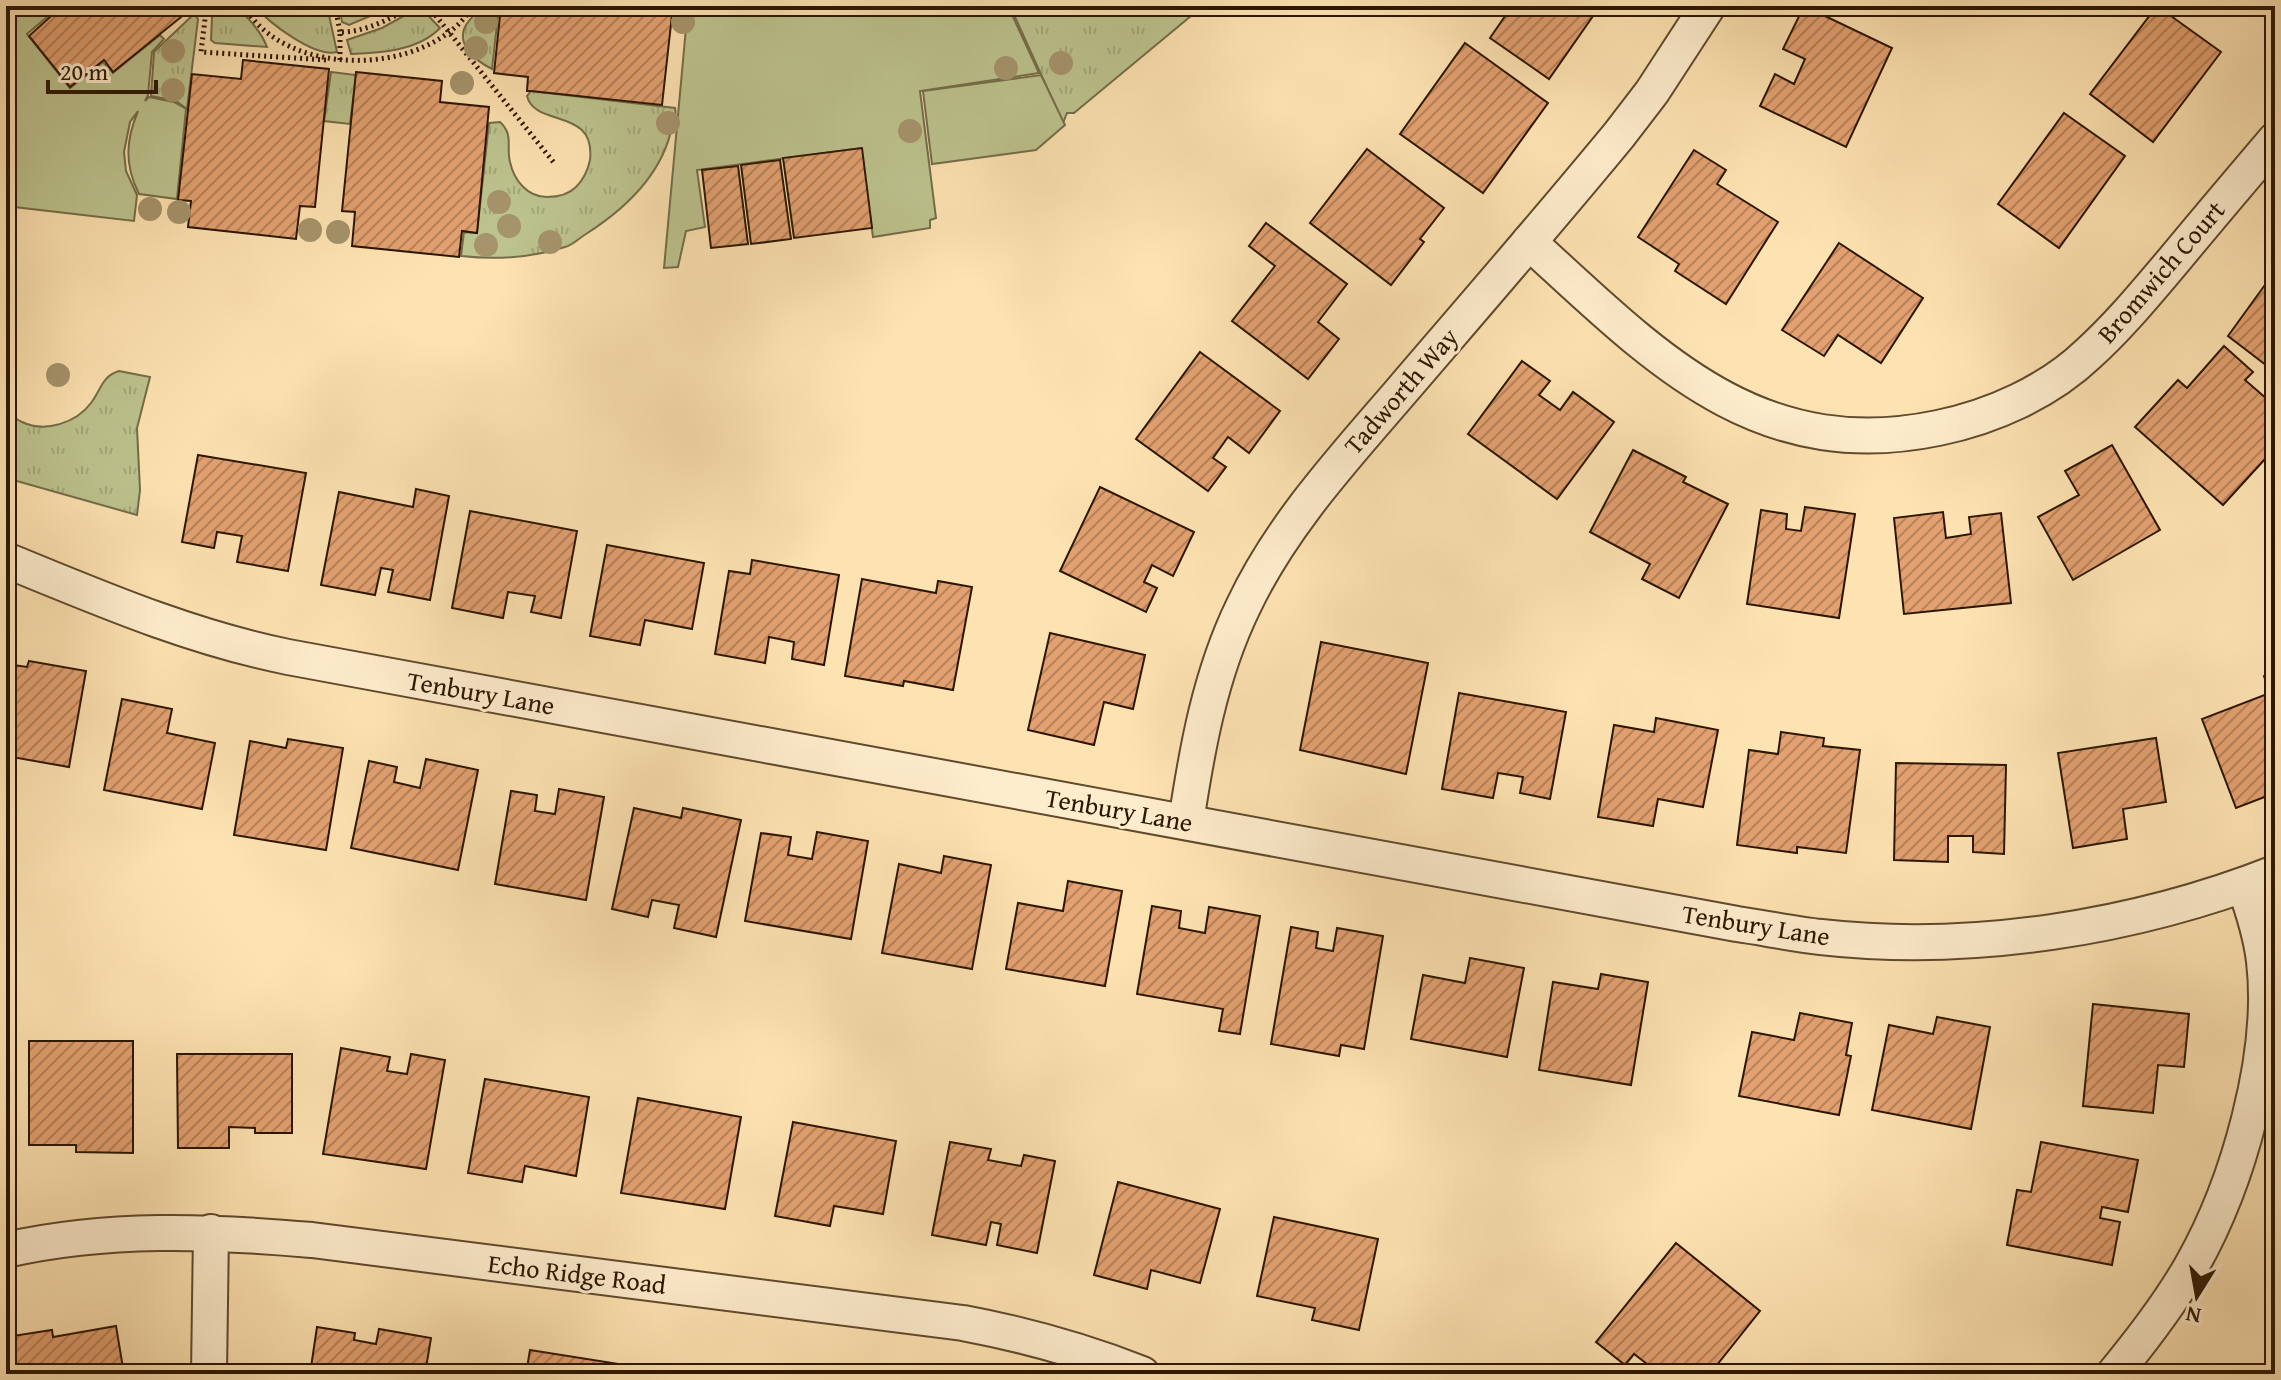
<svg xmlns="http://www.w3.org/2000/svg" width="2281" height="1380" viewBox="0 0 2281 1380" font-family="'Gentium Book Plus',serif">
  <defs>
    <pattern id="grass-tufts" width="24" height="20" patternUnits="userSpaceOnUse" patternTransform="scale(2)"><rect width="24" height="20" fill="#bdc48f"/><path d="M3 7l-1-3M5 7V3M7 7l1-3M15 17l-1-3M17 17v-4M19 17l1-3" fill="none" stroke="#a3a87a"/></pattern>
    <pattern id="building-hatch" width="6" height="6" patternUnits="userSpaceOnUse" patternTransform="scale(2)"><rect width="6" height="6" fill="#e3a171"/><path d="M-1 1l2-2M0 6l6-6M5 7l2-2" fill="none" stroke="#b8825a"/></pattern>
  </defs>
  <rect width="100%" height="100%" fill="#fee3b2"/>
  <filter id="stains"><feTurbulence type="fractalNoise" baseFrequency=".0025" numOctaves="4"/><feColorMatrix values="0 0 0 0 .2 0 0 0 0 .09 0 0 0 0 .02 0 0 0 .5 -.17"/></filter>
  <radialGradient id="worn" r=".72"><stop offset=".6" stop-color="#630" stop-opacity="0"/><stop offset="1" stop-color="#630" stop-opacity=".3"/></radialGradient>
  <g fill="url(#grass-tufts)" stroke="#746d48" stroke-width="2">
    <path d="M228,6H236C248,18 261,31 267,47L215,43L211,40L212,17Z"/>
    <path d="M255,6H327L337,52C315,58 269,23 255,6Z"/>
    <path d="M339,6H394L349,25L342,22Z"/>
    <path d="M482,6H499L492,69C478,62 456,46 465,27C468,20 477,13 482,6Z"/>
    <path d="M1010,6H1203L1074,113H1067L1063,123Z"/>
    <path d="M420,7L440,28C418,51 380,53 351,54L347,40L382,28Z"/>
    <path d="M194,14L198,19L187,109L176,101L151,96L154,52Z"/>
    <path d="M331,72L356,75L350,124L324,121Z"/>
    <path d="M531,91L675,108C677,116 674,119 672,126C663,174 625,209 586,234C579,238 573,245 565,247C531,258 497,260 461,256L464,232L477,233L489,123L500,122C514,135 506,146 510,162C514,180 527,197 547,197C558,197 568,195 576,187C583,180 588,170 590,160C596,107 535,128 527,96Z"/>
    <path d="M119,371L150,377L137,428L140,490L137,515L6,478V412C11,415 17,420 22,422C45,433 76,423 91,403C101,390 102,376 119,371Z"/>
  </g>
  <g fill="#bdc48f" stroke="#746d48" stroke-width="2">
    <path d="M6,6H60L27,34L70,88L103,62L113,73L160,35L164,39L152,52L148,95L145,101L149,97L174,102L186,109L177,199L139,194C124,164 126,140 138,111L130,122L124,152L126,171L137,195L134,221L6,206Z"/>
    <path d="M688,6H1008L1039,73L920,91L936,218L930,220V228L873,237L861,148L697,170L705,227L686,231L678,267L664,268Z"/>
    <path d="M1041,75L1065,125L1036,150L932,164L923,91Z"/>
  </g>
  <g fill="url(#building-hatch)" stroke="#2b1600" stroke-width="2">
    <path d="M62,6H188L191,9L113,72L104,60L70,87L29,36Z"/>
    <path d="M501,6H673L662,105L531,91H527L528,77L494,73Z"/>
    <path d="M1512,6H1600L1549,79L1490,38Z"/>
    <path d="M1804,6L1892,48L1846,147L1760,106L1775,74L1794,84L1805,59L1783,49Z"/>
    <path d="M2157,6L2221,52L2153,142L2090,94Z"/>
    <path d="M1465,43L1548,103L1483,193L1400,134Z"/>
    <path d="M243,60L329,69L315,207L300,206L296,239L188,227L191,201L178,200L192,74L241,79Z"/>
    <path d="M356,72L442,81L440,102L489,107L477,233L462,231L459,257L352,246L355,212L342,211Z"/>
    <path d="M2064,113L2125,156L2059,248L1998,204Z"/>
    <path d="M862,148L872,228L794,238L783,158Z"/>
    <path d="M1367,149L1444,208L1420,239L1424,242L1391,285L1310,223Z"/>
    <path d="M1694,150L1726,170L1717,184L1778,222L1726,304L1675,271L1679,264L1638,237Z"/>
    <path d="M780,160L791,239L751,244L741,165Z"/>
    <path d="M738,166L748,244L711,248L702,170Z"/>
    <path d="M1266,223L1347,284L1318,322L1339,339L1308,379L1232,321L1275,266L1249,246Z"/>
    <path d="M1839,243L1923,298L1881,363L1838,335L1824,356L1782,330Z"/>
    <path d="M2275,271V372L2228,336Z"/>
    <path d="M2224,346L2253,372L2245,380L2275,406V425L2266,434L2275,442V448L2223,505L2135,427L2178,380L2187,388Z"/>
    <path d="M1200,352L1280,411L1249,453L1228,437L1213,458L1226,467L1208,491L1136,439Z"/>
    <path d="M1522,361L1550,381L1539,395L1560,410L1573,392L1614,422L1557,499L1468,434Z"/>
    <path d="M2112,445L2160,530L2073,580L2038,517L2079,495L2065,471Z"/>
    <path d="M1633,450L1686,477L1683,482L1728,504L1679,598L1642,579L1650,564L1590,532Z"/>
    <path d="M198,455L306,473L288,571L237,562L242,536L217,532L214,548L182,542Z"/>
    <path d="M1100,487L1194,532L1173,576L1152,565L1144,582L1157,588L1146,612L1060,571Z"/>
    <path d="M416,489L449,496L430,600L388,592L393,570L381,568L375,595L321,585L339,492L413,507Z"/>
    <path d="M1805,507L1855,514L1839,618L1747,604L1761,510L1787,514L1786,529L1801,531Z"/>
    <path d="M470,511L577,531L561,618L531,612L535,596L508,592L503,618L452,608Z"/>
    <path d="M1943,512L1946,538L1971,534L1969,517L2001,513L2011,603L1904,614L1894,518Z"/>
    <path d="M607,545L704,563L692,629L645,620L640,645L590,636Z"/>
    <path d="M752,560L839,575L824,665L792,659L794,642L769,637L765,663L715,654L729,571L750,574Z"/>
    <path d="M862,579L936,593L938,581L972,587L953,690L904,681L903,686L845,676Z"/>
    <path d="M1050,633L1145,655L1133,709L1104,702L1094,745L1028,730Z"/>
    <path d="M1321,642L1428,663L1406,774L1300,750Z"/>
    <path d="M29,661L86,671L69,767L6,756V664L27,667Z"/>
    <path d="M2275,672V793L2236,808L2202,719L2270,693L2264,676Z"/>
    <path d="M1459,693L1566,712L1550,799L1520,793L1523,777L1498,773L1493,798L1442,789Z"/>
    <path d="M122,699L172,709L167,733L215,743L202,809L104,790Z"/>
    <path d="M1656,718L1718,730L1703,807L1658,799L1653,826L1598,817L1614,725L1654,732Z"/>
    <path d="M1781,732L1824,738L1823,746L1860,750L1846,853L1797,847V853L1737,845L1749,750L1778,754Z"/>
    <path d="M2156,738L2166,802L2123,809L2127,839L2073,848L2058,753Z"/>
    <path d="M288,739L343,748L326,850L234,835L250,741L286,748Z"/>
    <path d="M426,759L478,770L458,870L351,848L369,761L397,767L394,782L420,788Z"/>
    <path d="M1896,763L2006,765L2004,854L1973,852V836H1948V862L1894,860Z"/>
    <path d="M559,789L604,797L586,900L495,884L511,791L537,795L535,811L555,814Z"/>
    <path d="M634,808L681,818L683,808L741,820L716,937L674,928L679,905L652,900L648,917L612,909Z"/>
    <path d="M817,832L868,841L851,939L745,921L761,833L791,837L788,855L812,859Z"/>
    <path d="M944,856L991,865L972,969L882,953L899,864L941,873Z"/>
    <path d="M1068,881L1122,891L1105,986L1006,969L1018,903L1063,911Z"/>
    <path d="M1152,906L1181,911L1179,928L1205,933L1209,907L1260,916L1240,1034L1219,1031L1223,1009L1137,994Z"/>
    <path d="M1291,927L1318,932L1316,948L1333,951L1337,928L1383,936L1364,1049L1341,1045L1339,1056L1271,1044Z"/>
    <path d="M1470,958L1524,968L1507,1057L1411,1039L1423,975L1465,983Z"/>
    <path d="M1601,974L1648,982L1631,1085L1539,1070L1553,982L1598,989Z"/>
    <path d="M2093,1004L2189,1014L2184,1067L2158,1065L2153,1113L2083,1106Z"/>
    <path d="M1800,1013L1852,1023L1846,1055L1851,1056L1839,1115L1739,1096L1752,1032L1794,1040Z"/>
    <path d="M1937,1017L1990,1027L1971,1129L1872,1110L1889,1025L1933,1034Z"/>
    <path d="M29,1041H133V1153L76,1152V1145H29Z"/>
    <path d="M341,1048L390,1057L387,1071L407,1074L411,1054L445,1060L426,1169L323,1154Z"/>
    <path d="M177,1054H292V1133H255V1128L229,1127V1148H178Z"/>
    <path d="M485,1079L589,1097L576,1176L525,1166L522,1182L468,1173Z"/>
    <path d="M638,1098L741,1117L725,1209L621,1193Z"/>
    <path d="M793,1122L896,1141L883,1214L834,1206L830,1226L775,1216Z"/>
    <path d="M950,1142L991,1149L988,1160L1021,1166L1024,1155L1055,1161L1037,1253L997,1245L1001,1224L991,1222L986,1245L932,1235Z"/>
    <path d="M2041,1142L2138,1160L2128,1212L2102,1207L2100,1218L2120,1222L2112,1265L2007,1245L2017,1190L2031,1192Z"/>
    <path d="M1118,1182L1220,1209L1200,1283L1151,1270L1147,1289L1094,1275Z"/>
    <path d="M1274,1217L1378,1239L1359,1330L1312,1320L1315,1308L1257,1296Z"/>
    <path d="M1676,1243L1760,1311L1717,1365L1726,1374H1660L1634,1354L1625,1365L1596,1342Z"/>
    <path d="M116,1326L124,1374H6V1337L52,1330L53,1337Z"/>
    <path d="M317,1327L355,1333L354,1340L376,1344L379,1329L431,1338L425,1374H310Z"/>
    <path d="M530,1350L644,1368L643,1374H526Z"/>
  </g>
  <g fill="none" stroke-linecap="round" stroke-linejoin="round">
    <defs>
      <g id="minor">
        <path d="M1529,242C1652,354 1755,466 1938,428C1992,417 2048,392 2088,354C2120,325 2146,293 2174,260C2207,220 2241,180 2275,140"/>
        <path d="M6,560C99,598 189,637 288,657L1737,924C1765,928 1793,934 1821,937C1971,954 2135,928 2275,873"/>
        <path d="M1186,822C1197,749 1210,675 1243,607C1282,524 1345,457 1404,388C1476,304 1549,220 1619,135L1652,92L1708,6"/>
        <path d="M6,1250C108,1227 209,1231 312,1240L963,1323C1027,1335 1081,1350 1142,1374"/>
        <path d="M209,1374L211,1232"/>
        <path d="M2114,1374C2142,1340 2170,1304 2192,1265C2238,1184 2275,1055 2264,961C2261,935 2253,910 2244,885"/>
      </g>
    </defs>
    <use href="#minor" stroke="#60492c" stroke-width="38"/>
    <g stroke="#2b1600" stroke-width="5" stroke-dasharray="2 4" stroke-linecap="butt">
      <path d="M214,6L206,11L201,52L326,60"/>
      <path d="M244,6C286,80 430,77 473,6"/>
      <path d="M335,6L340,32"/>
      <path d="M428,6L555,164"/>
      <path d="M340,60V32C363,33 393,18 412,6"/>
    </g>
    <use href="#minor" stroke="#feedcd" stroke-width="34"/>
  </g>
  <g fill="#a6946c">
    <circle cx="486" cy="22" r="12"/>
    <circle cx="683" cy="22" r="12"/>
    <circle cx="476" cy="48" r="12"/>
    <circle cx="173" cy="51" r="12"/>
    <circle cx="1061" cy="63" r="12"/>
    <circle cx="1006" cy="68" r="12"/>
    <circle cx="462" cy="83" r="12"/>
    <circle cx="173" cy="90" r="12"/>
    <circle cx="668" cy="123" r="12"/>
    <circle cx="910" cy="131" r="12"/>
    <circle cx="499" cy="202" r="12"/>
    <circle cx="150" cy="209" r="12"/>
    <circle cx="179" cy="212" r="12"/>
    <circle cx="509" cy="226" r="12"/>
    <circle cx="310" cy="230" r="12"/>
    <circle cx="338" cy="232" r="12"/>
    <circle cx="550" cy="242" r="12"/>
    <circle cx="486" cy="245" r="12"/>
    <circle cx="58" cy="375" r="12"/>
  </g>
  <g text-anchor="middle" stroke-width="6" stroke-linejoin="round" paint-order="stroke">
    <g font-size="26" fill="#2b1600" stroke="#feedcd">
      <text transform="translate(2161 272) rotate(-49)" y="9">Bromwich Court</text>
      <text transform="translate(1401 391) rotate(-49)" y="9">Tadworth Way</text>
      <text transform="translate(481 693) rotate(10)" y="9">Tenbury Lane</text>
      <text transform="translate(1119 810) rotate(10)" y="9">Tenbury Lane</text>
      <text transform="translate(1756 925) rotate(9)" y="9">Tenbury Lane</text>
      <text transform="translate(577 1274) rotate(7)" y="9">Echo Ridge Road</text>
    </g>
  </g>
  <rect width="2281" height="1380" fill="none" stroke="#fee3b2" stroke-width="32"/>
  <rect x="8" y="8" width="2265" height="1364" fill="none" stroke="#2b1600" stroke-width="4"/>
  <rect x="16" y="16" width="2249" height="1348" fill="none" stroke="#2b1600" stroke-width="2"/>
  <g transform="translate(2197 1296) rotate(191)" stroke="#feedcd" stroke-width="6" paint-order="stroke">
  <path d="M0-6L14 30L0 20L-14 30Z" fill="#2b1600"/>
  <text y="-12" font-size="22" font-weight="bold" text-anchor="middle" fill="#2b1600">N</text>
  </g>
  <path d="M48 80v12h108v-12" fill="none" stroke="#2b1600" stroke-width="4"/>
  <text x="60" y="80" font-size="24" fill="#2b1600" stroke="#feedcd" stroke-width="6" paint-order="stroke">20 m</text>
  <rect width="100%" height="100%" filter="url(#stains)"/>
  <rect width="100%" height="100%" fill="url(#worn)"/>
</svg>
